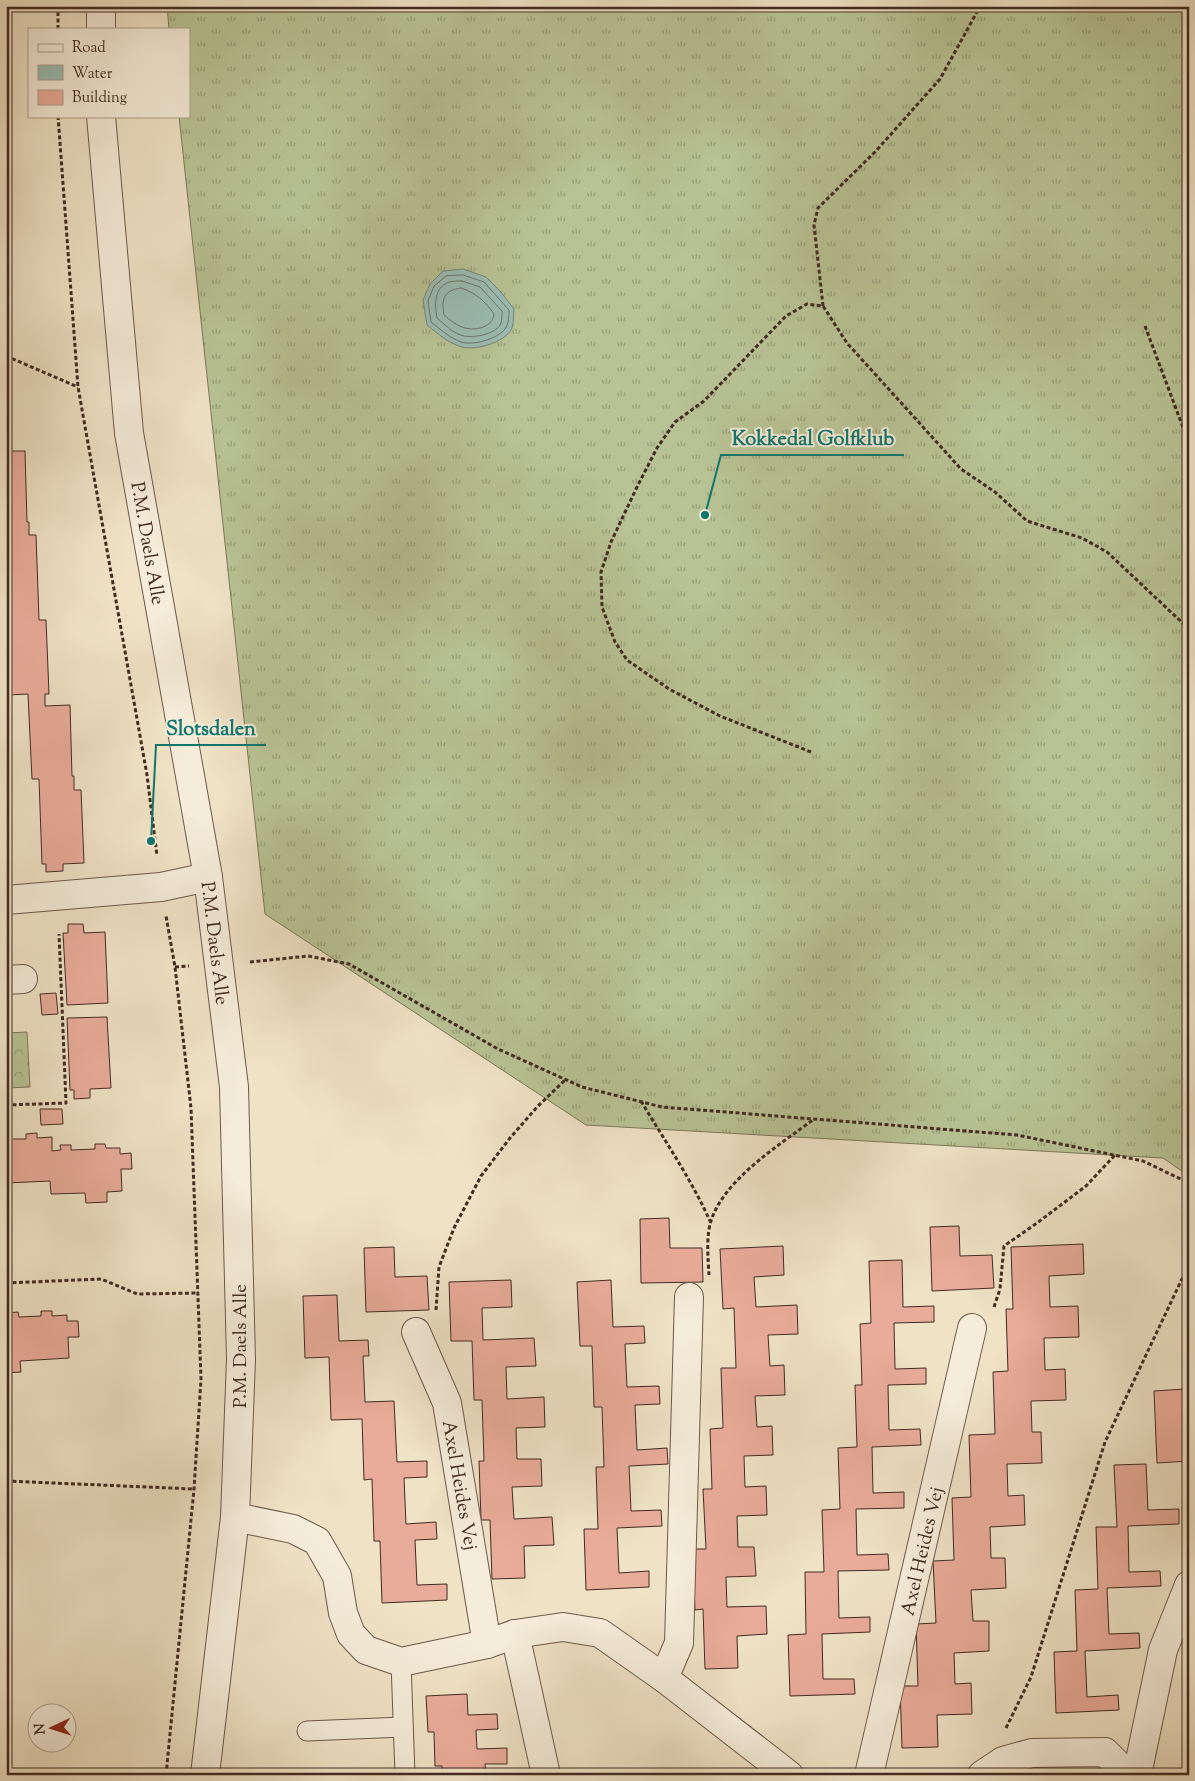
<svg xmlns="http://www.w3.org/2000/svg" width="1195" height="1781" viewBox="0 0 1195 1781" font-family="'Sorts Mill Goudy',serif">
  <defs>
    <pattern id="grass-tufts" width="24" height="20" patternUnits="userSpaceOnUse" patternTransform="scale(1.25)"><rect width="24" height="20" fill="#b8c395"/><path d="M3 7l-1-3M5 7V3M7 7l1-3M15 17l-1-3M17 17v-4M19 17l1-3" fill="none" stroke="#979f79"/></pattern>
    <pattern id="forest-crowns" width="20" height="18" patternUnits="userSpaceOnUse" patternTransform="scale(1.25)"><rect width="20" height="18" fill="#b8c395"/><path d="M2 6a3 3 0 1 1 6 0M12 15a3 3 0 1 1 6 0" fill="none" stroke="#979f79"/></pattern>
  </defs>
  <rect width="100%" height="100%" fill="#efe2c5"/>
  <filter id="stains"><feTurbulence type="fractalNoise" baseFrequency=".004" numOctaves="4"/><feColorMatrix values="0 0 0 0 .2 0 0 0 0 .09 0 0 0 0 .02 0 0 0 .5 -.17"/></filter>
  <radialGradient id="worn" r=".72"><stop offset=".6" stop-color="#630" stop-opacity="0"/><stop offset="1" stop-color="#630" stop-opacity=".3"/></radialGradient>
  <path fill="url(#grass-tufts)" stroke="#7d775c" d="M167,6H1189V1176L1163,1158L586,1125L265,914L179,116H189V29H169Z"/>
  <path fill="url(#forest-crowns)" stroke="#7d775c" d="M27,1032L30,1087L6,1088V1033Z"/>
  <path fill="#9abeb5" stroke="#77837a" d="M463,269L486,277L500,291L514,309C513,315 514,323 512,328C506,343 472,352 459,346C447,342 437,333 427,325L423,300L430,284L443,271Z"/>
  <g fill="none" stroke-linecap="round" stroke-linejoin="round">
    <g stroke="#6e746c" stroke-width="1">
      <path d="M463,275L484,282L509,310C509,315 509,324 505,329C497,339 473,346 461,342C450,338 440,329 431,322L428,301L434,286L446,276Z"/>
      <path d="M462,281L480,287L502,311C502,315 502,320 501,323C497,334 475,338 464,336C454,334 445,325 437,318C435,306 433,288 449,282C453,281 458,281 462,281Z"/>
      <path d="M461,288C476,293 485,301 494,314C493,327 476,331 465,328C457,326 450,320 444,315C441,299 444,290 461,288Z"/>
    </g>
  </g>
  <g fill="#e9ac9a" stroke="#422b22">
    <path d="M6,451H25L27,522H29V535H36L39,620H46L49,694H45V706L70,705L72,776H74V790H81L84,863L63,864V871L46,872V864H42L39,779H32L28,694L8,695L6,645Z"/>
    <path d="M68,924H83L84,933L105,932L108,1003L67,1005L63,933H68Z"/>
    <path d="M56,993L58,1014L42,1015L40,994Z"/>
    <path d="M107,1017L111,1088L90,1089V1098L74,1099V1090H70L67,1018Z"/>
    <path d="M40,1109H62L63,1124L41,1125Z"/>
    <path d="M37,1133V1138L52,1137V1151L61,1150L60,1145H71V1150L95,1149V1144H105L106,1148H120V1154L131,1153L132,1169H121L122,1191L107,1192V1202L86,1203L85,1193L51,1194L50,1181L6,1183V1139H26V1134Z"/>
    <path d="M669,1218L670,1248H702L703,1282L641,1283L640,1219Z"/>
    <path d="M959,1226L960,1256L992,1255L994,1288L932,1291L930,1227Z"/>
    <path d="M1083,1244L1084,1274L1049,1276L1050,1307L1078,1306L1079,1337L1044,1338L1045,1370L1065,1369L1066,1400L1031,1401L1032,1432H1041L1042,1463L1007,1464L1008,1496L1024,1495L1025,1525L990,1527L991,1558H1005L1006,1588L971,1590L973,1621H989V1651L954,1653L955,1684L971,1683L972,1714L937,1715L938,1747L902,1748L900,1686H918L916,1624L936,1623L933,1561L954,1560L952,1498L971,1497L969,1435L995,1434L993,1372L1008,1371L1006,1309H1013L1011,1247Z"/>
    <path d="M783,1246L784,1275L754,1277L756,1307L797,1305L798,1334L768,1335L770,1366L784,1365L785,1395L755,1396L757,1427L772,1426L773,1455L744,1456L745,1487L766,1486L767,1515L737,1516L738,1547H754L756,1576L726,1577L727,1607L766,1606L767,1634L737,1636L738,1668L705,1669L703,1609L695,1610L692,1549H706L703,1489H712L710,1429L723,1428L721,1368H736L734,1308L723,1309L720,1249Z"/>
    <path d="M394,1247L395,1277L427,1276L429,1310L366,1312L364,1248Z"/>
    <path d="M902,1260L903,1307L934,1306V1322L894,1323L895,1369L926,1368V1384L888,1385L889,1430L920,1429L921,1445L872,1447L873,1493L904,1492V1508L856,1509L857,1555L888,1554L889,1570L838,1571L839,1618L870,1617V1632L822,1634L823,1679H854L855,1694L790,1696L788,1635L806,1634L805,1572H824L822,1510L840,1509L838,1448L857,1447L855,1385H862L860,1324L871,1323L869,1261Z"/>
    <path d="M511,1280L512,1307L482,1308L483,1340L534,1338L536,1366L506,1367L507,1399L544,1397L545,1427L516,1428L517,1459H541L542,1486L512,1487L514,1519L552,1517L554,1545L524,1546L525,1578L492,1579L490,1520H481L479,1461H484L482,1400H474L472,1341H451L449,1282Z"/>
    <path d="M611,1280L613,1327L644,1326L645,1343L625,1344L627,1387L659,1386L660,1404L635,1405L637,1450L667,1448L668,1464L629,1466L631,1511L661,1510L662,1526L617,1528L619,1573L649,1571V1587L586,1590L584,1529H598L596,1467H604L602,1407H594L592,1346H580L577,1282Z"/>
    <path d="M8,1289V1305H6V1290Z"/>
    <path d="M337,1295L339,1341L368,1340L369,1356H363L365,1402L394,1401L397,1462L427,1461V1477L404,1478L406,1524L436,1522L437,1539L415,1540L417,1585L447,1584V1600L382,1603L380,1541H374L372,1479L364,1480L362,1419L331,1420L329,1357L305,1358L303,1296Z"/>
    <path d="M41,1311H52V1316L67,1315V1321H78L79,1337H68L69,1358L20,1361L21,1372L6,1373L7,1313L18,1312L19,1317L41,1316Z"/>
    <path d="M1185,1389L1186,1428L1189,1427V1461L1157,1463L1154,1391Z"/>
    <path d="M1146,1464L1148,1510L1179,1509V1524L1128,1526L1129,1572L1160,1571L1161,1586L1107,1588L1109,1634L1139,1633L1140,1648L1085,1651L1087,1697L1118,1695L1119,1710L1056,1713L1054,1652L1077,1651L1075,1590L1098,1589L1096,1527H1117L1114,1465Z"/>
    <path d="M467,1694L468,1715L497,1714L498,1729L476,1730L477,1749L507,1748V1764H485L486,1775H442V1766H435L434,1732H428L426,1696Z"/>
  </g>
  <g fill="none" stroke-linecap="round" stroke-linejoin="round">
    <defs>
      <g id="service">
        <path d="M401,1662L405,1775"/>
        <path d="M307,1731L403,1727"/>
      </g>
      <g id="minor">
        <path d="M101,29V6"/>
        <path d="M101,116L129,433L208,877L234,1087L241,1359L235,1517L205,1775"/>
        <path d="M6,900L161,887L208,877"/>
        <path d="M6,980L23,979"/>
        <path d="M416,1332L447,1403L487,1644"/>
        <path d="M235,1517L293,1529L317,1541L337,1576L343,1613L351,1634L366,1650L401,1662L487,1644L515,1634L563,1627L600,1633L664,1678L789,1775"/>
        <path d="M515,1634L546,1775"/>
        <path d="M664,1678L679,1643L689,1297"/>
        <path d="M869,1775L972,1328"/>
        <path d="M982,1775L1003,1761L1032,1753L1105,1752L1128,1775"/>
        <path d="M1137,1775L1163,1650L1189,1585"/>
      </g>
    </defs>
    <use href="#service" stroke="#6d594b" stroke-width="21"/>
    <use href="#minor" stroke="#6d594b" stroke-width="30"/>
    <g stroke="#422b22" stroke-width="3" stroke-dasharray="4 2.5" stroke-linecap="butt">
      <path d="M58,29V6"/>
      <path d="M58,116L78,387L147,775L157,856"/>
      <path d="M823,306L814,225L818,208L876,151L940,79L977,12L978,6"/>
      <path d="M1145,326L1184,430L1189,462"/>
      <path d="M6,356L78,387"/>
      <path d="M811,752L720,716L669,689L627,660L615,642L602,607L601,572L611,542L637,487L657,448L675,422L704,401L786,316L807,304L823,306L847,343L961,469L995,492L1027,521L1082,538L1107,552L1189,629"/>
      <path d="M250,962L308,956L349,964L498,1049L582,1087L662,1107L1017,1135L1143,1161L1189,1183"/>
      <path d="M175,967L189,966"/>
      <path d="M641,1101C665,1141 691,1179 710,1221"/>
      <path d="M6,1105L66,1103L59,934"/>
      <path d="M709,1275C708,1259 706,1236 711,1221C724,1179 781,1144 814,1119"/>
      <path d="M6,1283L101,1279L137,1294L198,1293"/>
      <path d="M994,1307L1000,1289L1004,1246L1037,1223L1086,1186L1115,1155"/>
      <path d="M436,1310L439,1267L454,1228L481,1176L510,1138L538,1106L565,1080"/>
      <path d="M6,1481L194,1489"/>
      <path d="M1006,1728L1031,1677L1105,1442L1189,1264"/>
      <path d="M166,1775L194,1489L201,1379L191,1108L175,967L166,916"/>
    </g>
    <use href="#service" stroke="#f5ecd9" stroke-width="19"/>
    <use href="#minor" stroke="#f5ecd9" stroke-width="28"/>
  </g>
  <g text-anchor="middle" stroke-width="4" stroke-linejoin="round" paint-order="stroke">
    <g font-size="19" fill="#422b22" stroke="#f5ecd9">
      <text transform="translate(149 543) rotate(80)" y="7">P.M. Daels Alle</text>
      <text transform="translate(216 943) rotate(83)" y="7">P.M. Daels Alle</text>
      <text transform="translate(239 1346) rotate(-90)" y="7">P.M. Daels Alle</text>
      <text transform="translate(461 1485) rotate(80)" y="7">Axel Heides Vej</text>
      <text transform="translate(921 1551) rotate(-77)" y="7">Axel Heides Vej</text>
    </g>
  </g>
  <path fill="none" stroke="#0f766e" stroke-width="2" d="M705 515L721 455H904M151 841L156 745H266"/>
  <g fill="#0f766e" stroke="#f5ecd9" stroke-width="2">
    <circle cx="705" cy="515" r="5"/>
    <circle cx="151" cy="841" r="5"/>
  </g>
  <g font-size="20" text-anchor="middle" font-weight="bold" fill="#0f766e" stroke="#f5ecd9" stroke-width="4" stroke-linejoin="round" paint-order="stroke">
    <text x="813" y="445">Kokkedal Golfklub</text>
    <text x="211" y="735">Slotsdalen</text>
  </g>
  <rect width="1195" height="1781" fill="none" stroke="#efe2c5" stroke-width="25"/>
  <rect x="8" y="8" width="1180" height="1766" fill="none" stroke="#422b22" stroke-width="2.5"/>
  <rect x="12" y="12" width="1170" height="1756" fill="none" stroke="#422b22"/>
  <rect x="28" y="28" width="162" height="90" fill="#f5ecd9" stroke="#ad9f90"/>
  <rect x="38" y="44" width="25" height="8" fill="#f5ecd9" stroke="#ad9f90"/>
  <text x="72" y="52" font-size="15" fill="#422b22">Road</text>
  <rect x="38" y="65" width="25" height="15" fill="#9abeb5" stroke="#ad9f90"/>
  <text x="72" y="78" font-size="15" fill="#422b22">Water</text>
  <rect x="38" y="90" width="25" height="15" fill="#e9ac9a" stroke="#ad9f90"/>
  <text x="72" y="102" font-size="15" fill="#422b22">Building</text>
  <g transform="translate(52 1728) rotate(266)"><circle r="24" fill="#f5ecd9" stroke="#ad9f90"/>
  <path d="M0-4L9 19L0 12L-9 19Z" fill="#8f2418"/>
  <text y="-8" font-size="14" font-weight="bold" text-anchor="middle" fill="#422b22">N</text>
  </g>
  <rect width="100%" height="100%" filter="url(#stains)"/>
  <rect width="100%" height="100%" fill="url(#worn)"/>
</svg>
